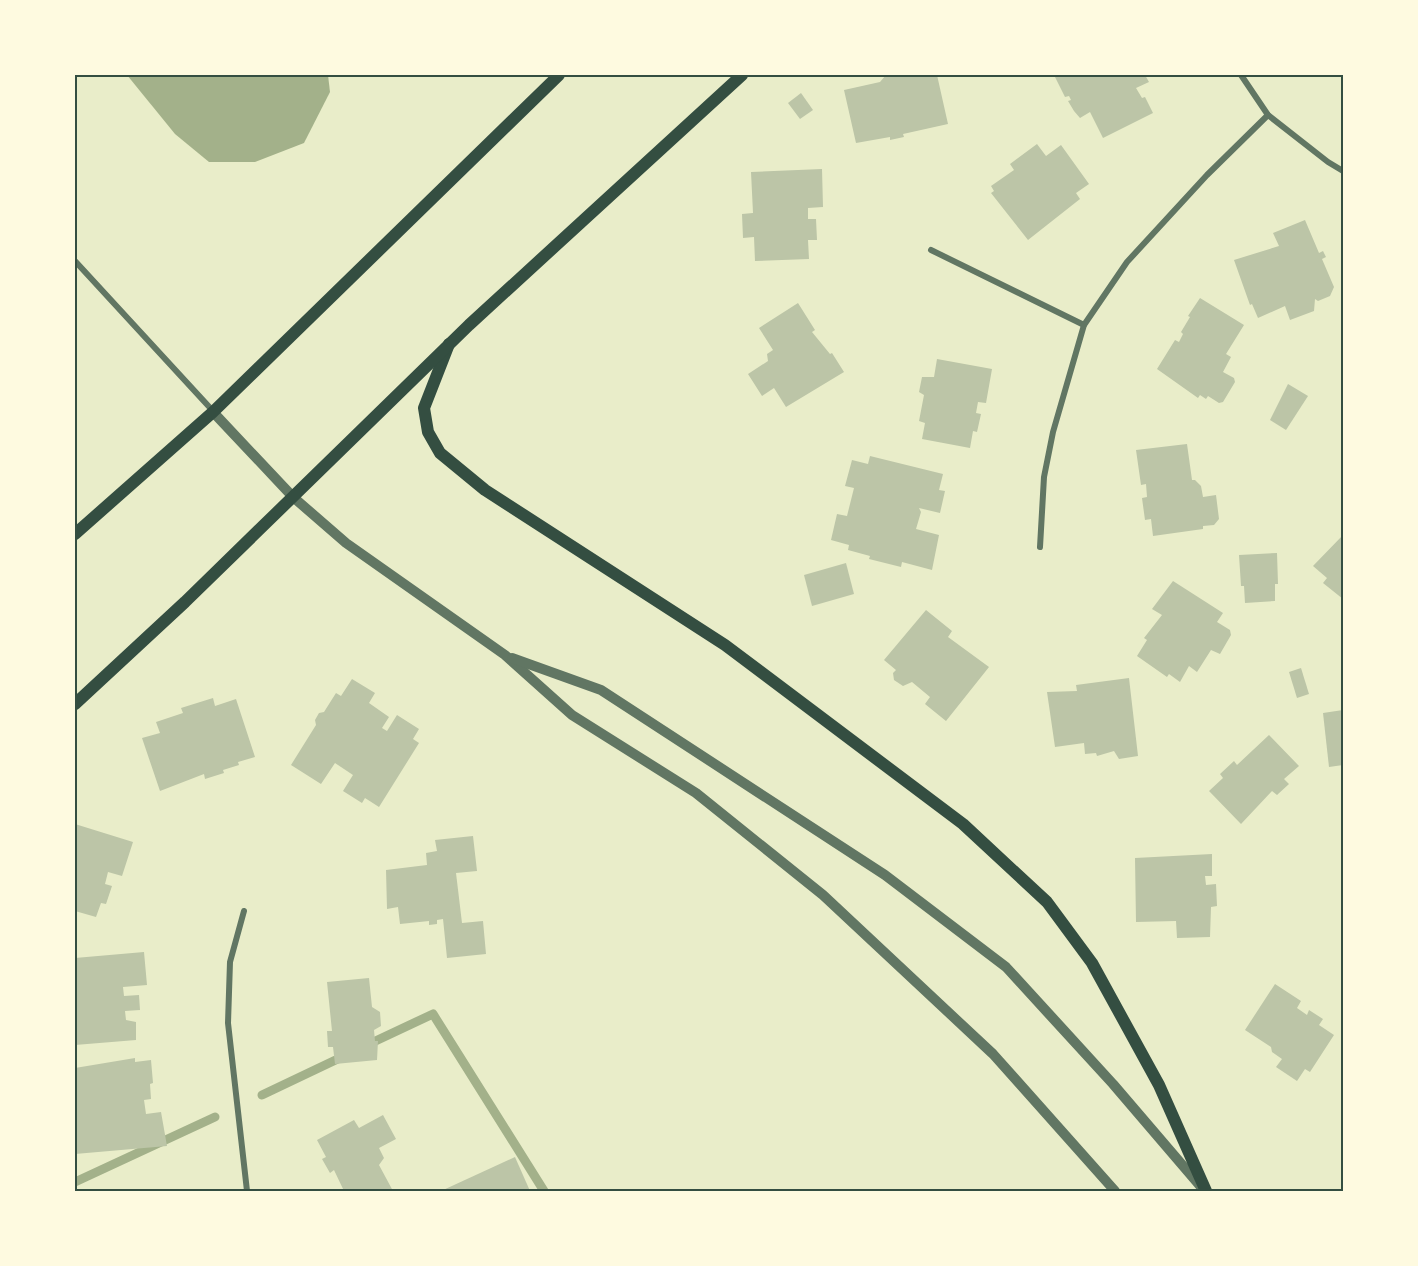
<svg xmlns="http://www.w3.org/2000/svg" width="1418" height="1266" viewBox="0 0 1418 1266" font-family="'DejaVu Sans',sans-serif">
  <rect width="100%" height="100%" fill="#e9edc9"/>
  <path fill="#a3b18a" d="M127,75H328L330,92L304,143L255,162H209L175,134Z"/>
  <g fill="none" stroke-linecap="round" stroke-linejoin="round">
    <g stroke="#a3b18a" stroke-width="9">
      <path d="M367,1045L433,1014L544,1191"/>
      <path d="M262,1095L344,1056"/>
      <path d="M75,1182L215,1117"/>
    </g>
  </g>
  <g fill="#bcc5a7">
    <path d="M886,75H937L948,124L903,134L904,137L890,140V137L856,143L844,90L880,82Z"/>
    <path d="M1054,75H1145L1149,82L1136,88L1142,98L1145,97L1153,113L1103,138L1090,112L1080,118L1074,111L1068,101L1071,100L1069,96L1065,97Z"/>
    <path d="M801,93L813,110L800,119L788,103Z"/>
    <path d="M1037,144L1046,156L1061,145L1089,184L1076,193L1080,199L1028,240L991,193L994,191L991,186L1014,170L1010,164Z"/>
    <path d="M822,169L823,207L808,208V219H816L817,240H808L809,259L755,261L754,237L743,238L742,214L753,213L751,172Z"/>
    <path d="M1305,220L1319,253L1323,251L1326,257L1322,259L1334,287L1330,296L1318,301L1315,299L1314,311L1290,320L1285,306L1258,318L1252,304L1250,305L1234,260L1279,246L1273,233Z"/>
    <path d="M1200,298L1244,325L1226,354L1231,357L1223,372L1234,378L1235,382L1223,402L1219,403L1208,396L1206,399L1200,395L1198,398L1157,369L1175,340L1179,342L1183,334L1181,332L1190,317L1188,316Z"/>
    <path d="M798,303L815,330L812,332L830,354L832,353L844,372L786,407L774,388L762,396L748,374L768,361L767,354L773,350L759,328Z"/>
    <path d="M937,359L992,369L986,403L978,402L976,413L981,414L977,432L973,431L970,448L922,439L925,423L919,421L924,395L919,392L922,377H934Z"/>
    <path d="M1288,384L1308,396L1286,430L1270,420Z"/>
    <path d="M1187,444L1192,480H1195L1201,486L1203,497L1216,495L1219,519L1214,525L1203,526V529L1153,536L1151,519L1145,520L1142,498L1147,497L1146,484L1141,485L1136,450Z"/>
    <path d="M870,456L943,474L939,490L945,491L940,513L919,508L921,512L916,529L939,535L932,570L902,562L901,567L869,559L870,556L848,550L849,545L831,540L837,514L847,516L854,488L845,486L852,460L868,464Z"/>
    <path d="M1343,535V599L1323,583L1327,578L1313,566Z"/>
    <path d="M1277,553L1278,584H1275V601L1245,603L1244,586H1241L1239,555Z"/>
    <path d="M846,563L854,594L812,606L804,575Z"/>
    <path d="M1173,581L1223,613L1217,622L1230,630L1231,635L1220,654L1211,650L1197,672L1189,666L1180,682L1169,674L1167,677L1137,656L1147,640L1144,638L1162,615L1152,609Z"/>
    <path d="M926,610L952,631L948,637L989,667L946,721L925,704L930,697L912,682L903,686L894,680L893,673L896,670L884,660Z"/>
    <path d="M1301,668L1309,694L1297,698L1289,672Z"/>
    <path d="M1129,678L1138,756L1119,759L1114,751L1097,756L1096,753L1085,754L1084,743L1055,747L1047,692L1077,691L1076,685Z"/>
    <path d="M352,679L375,693L369,703L389,717L382,728L387,731L397,715L419,729L413,739L419,743L379,807L365,798L362,803L343,791L353,775L335,763L321,784L291,765L316,725L315,720L319,713L324,712L336,693L341,696Z"/>
    <path d="M213,698L215,706L236,699L255,757L238,762L239,765L223,770L224,773L205,779L204,774L160,791L142,738L160,733L156,722L183,713L181,708Z"/>
    <path d="M1343,710V765L1329,767L1323,713Z"/>
    <path d="M1269,735L1299,766L1284,779L1289,784L1277,795L1272,791L1241,824L1209,791L1223,778L1220,774L1234,761L1237,765Z"/>
    <path d="M75,824L133,842L122,876L108,872L105,884L112,886L106,904L101,903L96,917L75,911Z"/>
    <path d="M473,836L477,871L456,873L462,923L483,921L486,954L447,958L443,919L437,920V924L429,925V921L400,924L398,907L387,909L386,870L427,865L426,853L437,851L435,840Z"/>
    <path d="M1212,854V876H1205L1206,885L1216,884L1217,906L1211,907L1210,937L1177,938L1176,921L1136,922L1135,858Z"/>
    <path d="M144,952L147,985L123,987L124,996L139,995L140,1010L125,1011L126,1020L136,1022V1040L75,1045V958Z"/>
    <path d="M369,978L372,1007L380,1012L381,1026L374,1030L375,1041H378L377,1060L335,1064L333,1047H328L327,1031H332L327,982Z"/>
    <path d="M1275,984L1301,1001L1297,1008L1307,1015L1309,1010L1323,1019L1319,1025L1334,1035L1310,1072L1305,1069L1297,1081L1276,1067L1282,1059L1272,1052L1271,1047L1245,1030Z"/>
    <path d="M135,1058V1062L151,1060L153,1083L150,1084L151,1099L144,1100L146,1114L161,1112L167,1146L75,1154V1068Z"/>
    <path d="M383,1115L396,1139L379,1148L384,1158L379,1165L393,1191H344L334,1170L330,1173L322,1159L326,1157L317,1140L354,1120L359,1128Z"/>
    <path d="M515,1157L530,1191H441Z"/>
  </g>
  <g fill="none" stroke-linecap="round" stroke-linejoin="round">
    <g stroke="#617663" stroke-width="6">
      <path d="M1241,75L1268,115L1328,162L1343,171"/>
      <path d="M931,250L1084,325"/>
      <path d="M75,261L213,411"/>
      <path d="M1040,547L1044,477L1053,432L1084,325L1127,262L1207,175L1268,115"/>
      <path d="M244,911L230,962L228,1023L247,1191"/>
    </g>
    <g stroke="#617663" stroke-width="10">
      <path d="M213,412L293,497L346,543L505,655L572,715L696,793L823,895L993,1054L1115,1191"/>
      <path d="M512,658L601,690L885,875L1006,967L1113,1084L1202,1188"/>
    </g>
    <g stroke="#344e41" stroke-width="12">
      <path d="M449,344L424,408L428,432L440,453L485,490L725,645L963,824L1047,902L1092,963L1159,1085L1206,1191"/>
      <path d="M75,534L213,412L559,75"/>
      <path d="M75,704L185,602L469,325L742,75"/>
    </g>
  </g>
  <rect width="1418" height="1266" fill="none" stroke="#fefae0" stroke-width="153"/>
  <rect x="76" y="76" width="1266" height="1114" fill="none" stroke="#344e41" stroke-width="2"/>
</svg>
